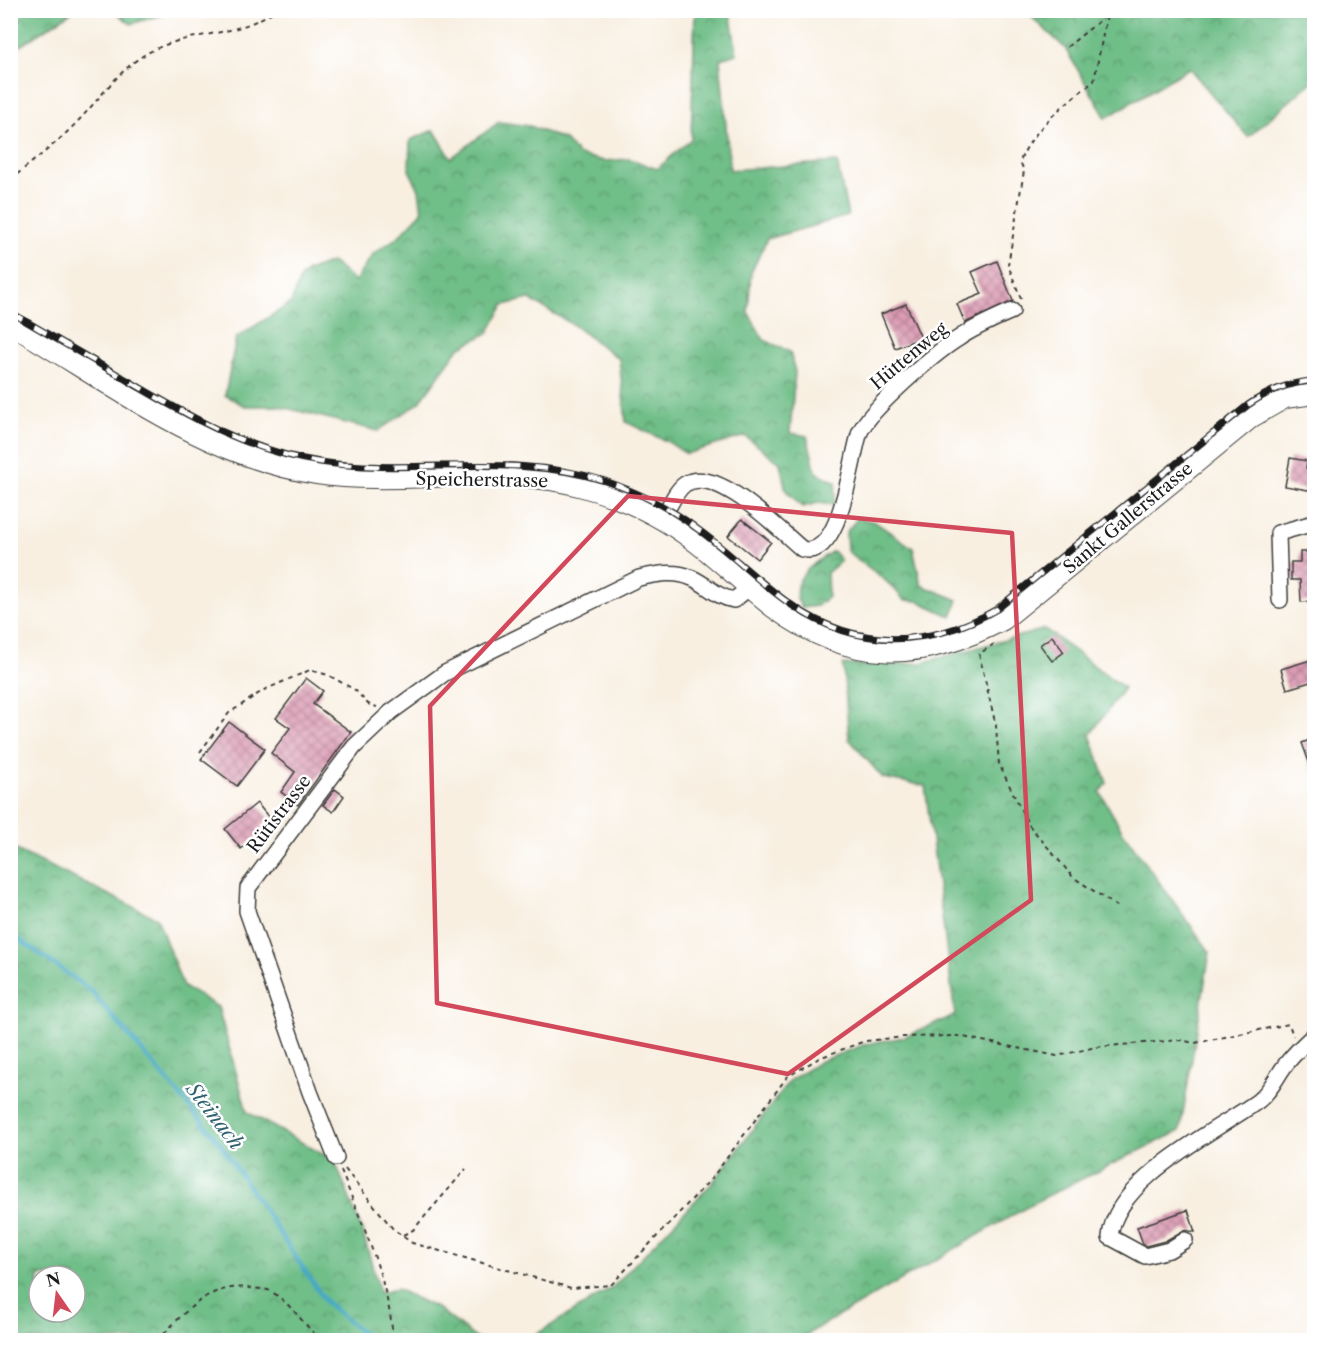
<svg xmlns="http://www.w3.org/2000/svg" width="1325" height="1351" viewBox="0 0 1325 1351" font-family="'Libre Caslon Text',serif">
  <defs>
    <pattern id="forest-crowns" width="20" height="18" patternUnits="userSpaceOnUse" patternTransform="scale(1.5)"><rect width="20" height="18" fill="#70be88"/><path d="M2 6a3 3 0 1 1 6 0M12 15a3 3 0 1 1 6 0" fill="none" stroke="#5b9a6e"/></pattern>
    <pattern id="building-cross-hatch" width="8" height="8" patternUnits="userSpaceOnUse" patternTransform="scale(1.5)"><rect width="8" height="8" fill="#dc9bb4"/><path d="M0 0l8 8M0 8l8-8" fill="none" stroke="#b27e92"/></pattern>
  </defs>
  <rect width="100%" height="100%" fill="#fff"/>
  <filter id="ink" filterUnits="userSpaceOnUse"><feTurbulence type="fractalNoise" baseFrequency=".0167" numOctaves="2"/><feDisplacementMap in="SourceGraphic" scale="12" xChannelSelector="R" yChannelSelector="G"/><feConvolveMatrix kernelMatrix="1 2 1 2 8 2 1 2 1" color-interpolation-filters="sRGB"/></filter>
  <filter id="wash" filterUnits="userSpaceOnUse"><feTurbulence type="fractalNoise" baseFrequency=".008" numOctaves="4" result="noise"/><feDisplacementMap in="SourceGraphic" scale="24" xChannelSelector="R" yChannelSelector="G"/><feGaussianBlur stdDeviation="1.35" result="paint"/><feColorMatrix in="noise" values="0 0 0 0 0 0 0 0 0 0 0 0 0 0 0 0 0 1.4 0 .05"/><feComposite in="paint" operator="in"/></filter>
  <g filter="url(#wash)">
    <rect width="100%" height="100%" fill="#f8efe1"/>
    <g fill="url(#forest-crowns)" stroke="#466d52" stroke-width="1.5" fill-rule="evenodd">
      <path d="M11,10H73V11L11,52Z"/>
      <path d="M114,11H176L131,24Z"/>
      <path d="M695,11H730L737,54L720,59L730,170L837,162L848,216L767,239L751,273L748,312L764,340L790,352L795,372L790,433L807,436L816,472L836,482L834,505L818,503L802,507L786,491L780,463L745,436L686,454L668,442L626,422L619,359L572,324L529,299L504,305L488,333L459,348L419,403L378,431L278,406H245L225,395L236,338L291,303L300,278L307,271L332,262L355,281L374,253L398,237L422,212L419,190L409,170L410,140L434,130L451,158L499,122L530,126L565,140L579,155L604,161L630,159L657,169L691,139Z"/>
      <path d="M1025,11H1314V80L1248,137L1189,68L1106,118L1065,48Z"/>
      <path d="M858,518L875,522L913,548L921,585L958,600L952,617L918,601L904,600C885,576 868,569 847,551L846,532Z"/>
      <path d="M833,551L841,561L827,573L828,597L817,606L802,608C784,583 813,563 833,551Z"/>
      <path d="M1045,629L1124,688L1090,735L1107,783L1100,792L1123,832L1210,952L1180,1131L1041,1199L797,1340H527L612,1288L713,1182L790,1080L821,1061L866,1044L904,1037L955,1015L925,786L883,778L849,739L843,665L921,663Z"/>
      <path d="M10,847L157,918L183,986L218,1007L247,1112L335,1161L363,1233L380,1293L397,1289L440,1310L478,1340H11ZM39,1276H75V1312H39Z"/>
    </g>
    <g fill="none" stroke-linecap="round" stroke-linejoin="round">
      <path stroke="#44a9c4" stroke-width="4.5" d="M10,933L89,989L217,1139L325,1301L370,1340"/>
    </g>
    <g id="blocks">
      <g fill="url(#building-cross-hatch)">
        <path d="M997,261L1013,301L965,323L957,304L982,294L972,272Z"/>
        <path d="M906,304L921,338L895,348L881,314Z"/>
        <path d="M1290,458L1307,461L1306,468H1314V491L1285,486Z"/>
        <path d="M742,519L771,542L757,559L728,536Z"/>
        <path d="M1300,552H1314V601L1301,602L1300,580H1291V562H1300Z"/>
        <path d="M1052,636L1064,652L1052,661L1040,645Z"/>
        <path d="M1314,659V681L1287,689L1281,669Z"/>
        <path d="M306,678L323,691L313,704L351,732L298,805L281,792L295,772L271,753L290,728L276,718Z"/>
        <path d="M229,722L265,749L237,786L201,759Z"/>
        <path d="M1314,738V773H1313L1302,743Z"/>
        <path d="M335,789L344,796L333,812L323,805Z"/>
        <path d="M257,803L270,819L260,827L263,831L241,849L225,829Z"/>
        <path d="M1188,1210L1195,1232L1184,1230L1165,1241L1146,1246L1143,1244L1137,1227Z"/>
      </g>
    </g>
  </g>
  <g filter="url(#ink)">
    <use href="#blocks" fill-opacity="0" stroke="#3d3c3a" stroke-width="1.5"/>
    <g fill="none" stroke-linecap="round" stroke-linejoin="round">
      <defs>
        <g id="minor">
          <path d="M662,519C669,508 675,491 685,484C716,464 778,529 802,549C842,561 851,455 860,432C870,409 936,352 959,338C975,327 994,319 1012,311"/>
          <path d="M1280,600L1278,533L1314,523"/>
          <path d="M336,1158L310,1092L247,911L248,888L354,747L391,712L445,673L639,578C657,574 675,570 692,578C708,585 716,597 734,600L750,587"/>
          <path d="M1185,1240L1169,1250L1145,1256L1110,1237C1115,1179 1215,1132 1258,1101C1271,1091 1276,1077 1286,1064C1294,1054 1304,1044 1314,1035"/>
        </g>
        <path id="major" d="M10,324C107,380 204,457 317,474C405,487 497,463 583,487C620,497 655,513 686,535C718,557 744,585 774,608C851,665 921,663 1003,620L1252,417L1285,398L1314,394"/>
      </defs>
      <use href="#minor" stroke="#3d3c3a" stroke-width="18"/>
      <use href="#major" stroke="#3d3c3a" stroke-width="22"/>
      <g stroke="#3d3c3a" stroke-width="2" stroke-dasharray="4.5 4.5" stroke-linecap="butt">
        <path d="M10,11L11,10"/>
        <path d="M1067,47L1113,10"/>
        <path d="M10,180C34,160 59,142 80,119C99,99 118,72 141,57C183,29 232,41 275,10"/>
        <path d="M1021,299L1008,265L1024,171L1020,161C1034,127 1066,103 1094,81L1107,14"/>
        <path d="M994,644L979,654L996,726L999,764L1028,824L1073,877L1119,908"/>
        <path d="M200,752L229,713L264,690L310,670L328,675L355,690L368,704L377,707"/>
        <path d="M345,1169L393,1229L412,1243L571,1288L611,1285L712,1178L787,1077L819,1058L865,1041L904,1037L958,1036L1057,1056L1096,1047L1180,1040L1195,1043L1289,1024L1293,1036"/>
        <path d="M341,1171C362,1223 390,1285 393,1340"/>
        <path d="M403,1235L413,1230L466,1169"/>
        <path d="M158,1340C184,1313 208,1283 249,1288C256,1289 266,1288 272,1292C291,1304 304,1325 321,1340"/>
      </g>
      <use href="#minor" stroke="#fff" stroke-width="15"/>
      <use href="#major" stroke="#fff" stroke-width="20"/>
      <defs>
        <path id="rail" d="M10,312C48,334 85,356 122,377C185,414 247,451 320,462C415,476 513,451 605,481C637,492 669,507 696,528C730,552 759,583 793,606C858,650 930,648 997,609L1248,405C1269,391 1289,382 1314,381"/>
      </defs>
      <use href="#rail" stroke="#1c1c1c" stroke-width="7"/>
      <use href="#rail" stroke="#fff" stroke-width="4.5" stroke-dasharray="14" stroke-linecap="butt"/>
    </g>
  </g>
  <path fill="none" stroke="#d1495b" stroke-width="4.5" stroke-linejoin="round" d="M628,496L1012,533L1031,900L788,1074L437,1003L430,706Z"/>
  <g text-anchor="middle" stroke-width="5" stroke-linejoin="round" paint-order="stroke">
    <g font-size="18" fill="#1c1c1c" stroke="#fff">
      <text transform="translate(909 356) rotate(-40)" y="6">Hüttenweg</text>
      <text transform="translate(482 480) rotate(1)" y="6">Speicherstrasse</text>
      <text transform="translate(1128 518) rotate(-40)" y="6">Sankt Gallerstrasse</text>
      <text transform="translate(279 814) rotate(-53)" y="6">Rütistrasse</text>
    </g>
    <g font-size="20" font-style="italic" fill="#306270" stroke="#fff">
      <text transform="translate(215 1116) rotate(52)" y="7">Steinach</text>
    </g>
  </g>
  <rect width="1325" height="1351" fill="none" stroke="#fff" stroke-width="36"/>
  <g transform="translate(57 1294) rotate(346)"><circle r="28" fill="#ffffff" stroke="#a4a4a4" stroke-width="1.5"/>
  <path d="M0-4.5L10 22L0 15L-10 22Z" fill="#d1495b"/>
  <text y="-9" font-size="16" font-weight="bold" text-anchor="middle" fill="#1c1c1c">N</text>
  </g>
</svg>
